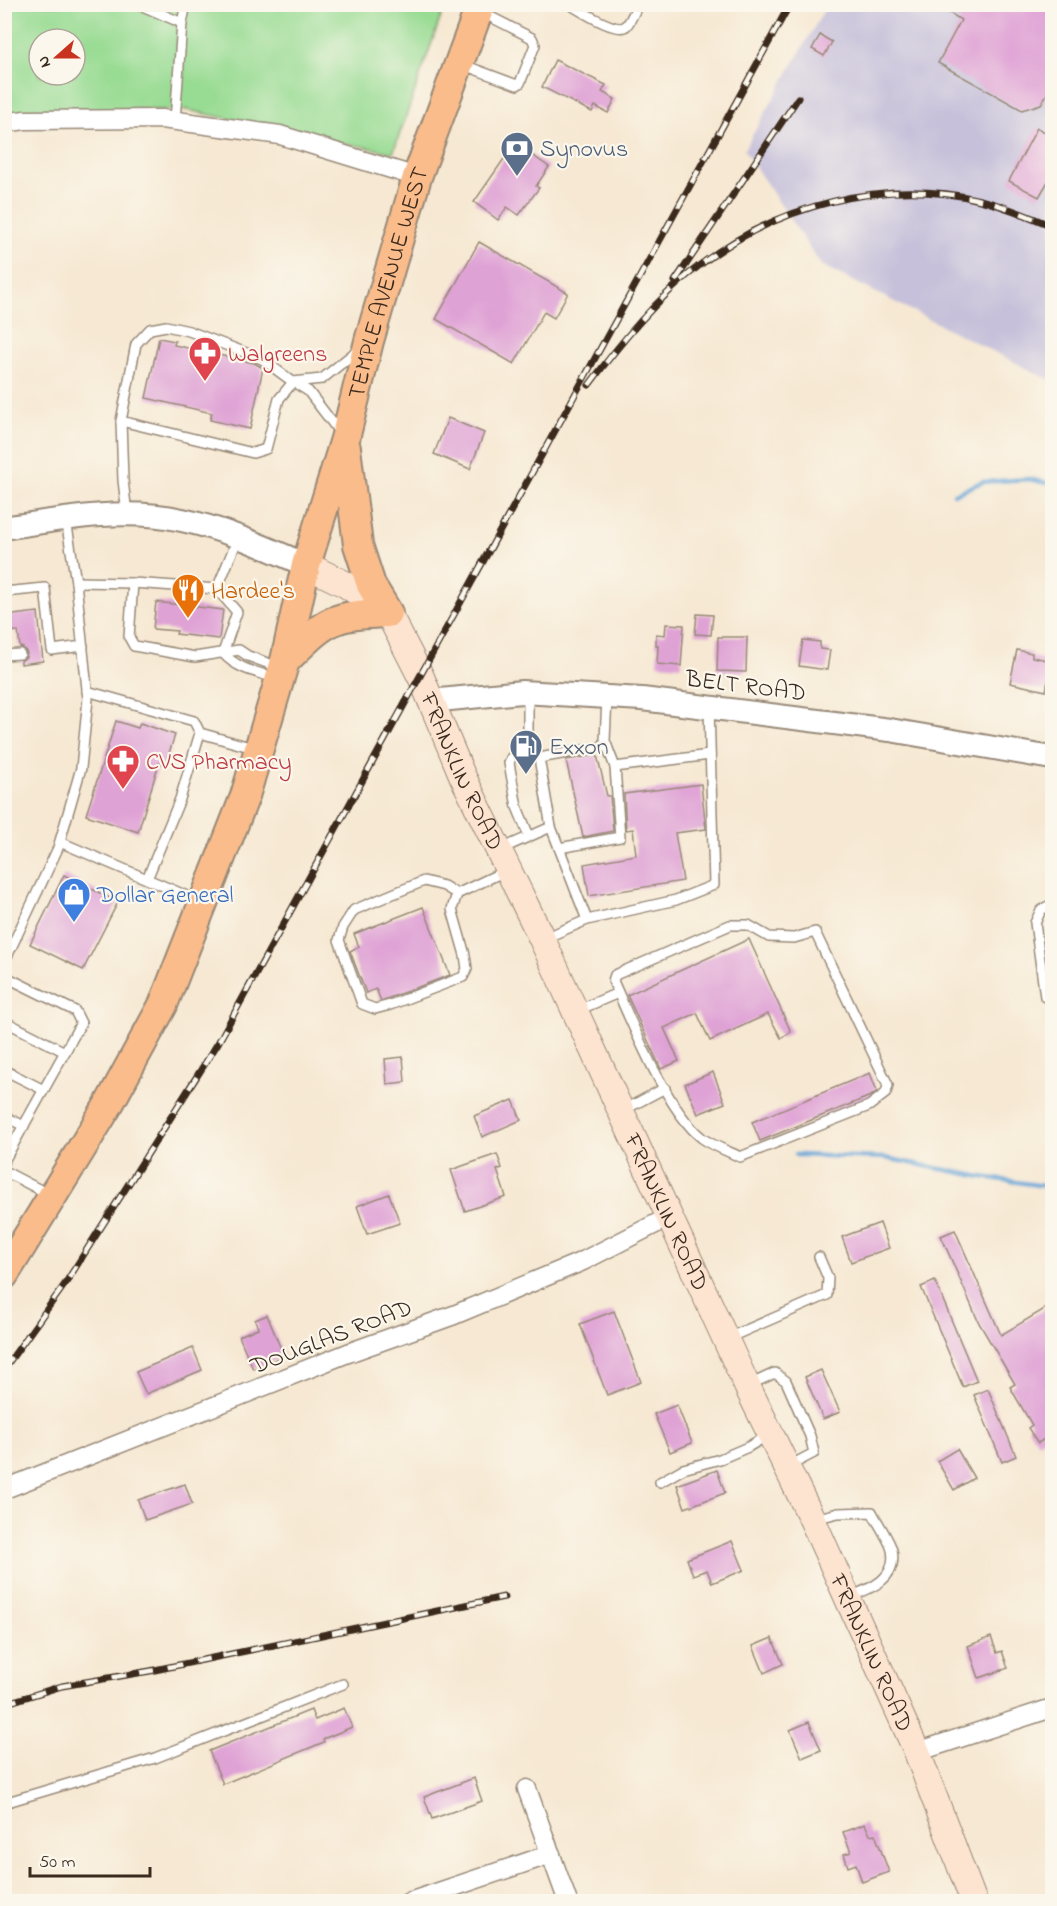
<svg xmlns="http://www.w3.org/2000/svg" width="1057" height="1906" viewBox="0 0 1057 1906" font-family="'Indie Flower',sans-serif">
  <rect width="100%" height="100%" fill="#fbf7ec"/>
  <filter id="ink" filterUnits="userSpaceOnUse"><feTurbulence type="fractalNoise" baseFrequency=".0167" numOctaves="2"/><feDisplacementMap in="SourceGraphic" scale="12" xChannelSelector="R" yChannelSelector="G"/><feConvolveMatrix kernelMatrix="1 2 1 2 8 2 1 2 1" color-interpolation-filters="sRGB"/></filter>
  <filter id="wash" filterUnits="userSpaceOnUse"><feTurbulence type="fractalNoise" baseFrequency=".008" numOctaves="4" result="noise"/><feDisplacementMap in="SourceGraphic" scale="24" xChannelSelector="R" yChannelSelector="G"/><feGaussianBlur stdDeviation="1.35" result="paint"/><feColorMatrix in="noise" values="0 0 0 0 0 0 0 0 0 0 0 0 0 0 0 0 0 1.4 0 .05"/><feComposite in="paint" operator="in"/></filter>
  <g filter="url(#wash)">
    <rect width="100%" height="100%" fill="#f6e8d2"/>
    <path fill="#c6c0da" d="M827,5H1052V381L821,265L744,150Z"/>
    <path fill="#98db93" stroke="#6a8258" stroke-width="1.5" fill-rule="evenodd" d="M5,5H445L393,153L187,110H80L5,116ZM39,39H75V75H39Z"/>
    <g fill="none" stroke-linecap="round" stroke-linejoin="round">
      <g stroke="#64a3d6" stroke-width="4.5">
        <path d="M954,494L982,482L1029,479L1052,484"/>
        <path d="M796,1155L885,1158L982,1177L1052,1187"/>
      </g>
    </g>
    <g id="blocks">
      <g fill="#dfa2d5">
        <path d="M935,4H1053V84L1041,104L1022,110L938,63L961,20Z"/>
        <path d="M820,35L832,42L824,56L812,49Z"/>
        <path d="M555,60L606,85L602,92L615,99L608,113L595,106L592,112L542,87Z"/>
        <path d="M1037,128L1053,136V173L1039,197L1009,181Z"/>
        <path d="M515,143L549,167L536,186L539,188L519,215L507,207L498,220L474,202Z"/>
        <path d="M479,242L568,293L554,318L544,312L514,364L436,319Z"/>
        <path d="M159,338L175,341L174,345L254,363L263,368L250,429L210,420L212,413L146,398Z"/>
        <path d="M448,418L484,433L470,469L434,454Z"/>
        <path d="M156,602L223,610L219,639L176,634L177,631L153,629Z"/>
        <path d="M38,612L43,661L21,664V661L26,657L27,653L23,648L20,647L18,631L7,632L5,616Z"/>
        <path d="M697,614L713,615L711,635L695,634Z"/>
        <path d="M666,624L684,625L681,666L657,664L658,646H656V634L665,635Z"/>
        <path d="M718,637H747L746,672L717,671Z"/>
        <path d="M803,640L820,642V649L830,650L827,670L799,666Z"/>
        <path d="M1017,650L1032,653V657L1052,661L1046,691L1010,683Z"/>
        <path d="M116,721L138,728L140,723L175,735L165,765L159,763L138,832L86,815Z"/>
        <path d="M597,755L607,796H610L613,831L583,837L566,760Z"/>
        <path d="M701,784L706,829L675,833L683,881L589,896L584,864L636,855L633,829L626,830L624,794Z"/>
        <path d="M64,875L118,902L83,970L30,944Z"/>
        <path d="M423,907L450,975L381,1001L376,989L366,993L350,951L359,947L354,934Z"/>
        <path d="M749,939L791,1032L781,1038L768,1014L710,1041L697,1013L664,1028L679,1061L661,1069L627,995Z"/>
        <path d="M403,1057L405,1082L387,1084L385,1059Z"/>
        <path d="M713,1072L725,1103L698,1114L685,1084Z"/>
        <path d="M870,1073L877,1091L873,1095L760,1141L752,1122Z"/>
        <path d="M513,1100L521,1120L482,1137L474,1116Z"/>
        <path d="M497,1154L502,1168L497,1170L506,1197L465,1211L451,1170Z"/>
        <path d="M389,1194L400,1223L367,1234L357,1206Z"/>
        <path d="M880,1223L889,1248L851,1262L842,1237Z"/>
        <path d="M955,1230L1001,1335L1053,1304V1434L1038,1443L1028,1428L1032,1425L1010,1387L1015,1384L979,1323L941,1236Z"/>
        <path d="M935,1281L977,1381L963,1387L921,1287Z"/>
        <path d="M614,1311L641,1382L607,1395L580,1324Z"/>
        <path d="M267,1315L284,1356L253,1369L239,1336L258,1328L255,1320Z"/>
        <path d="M193,1348L202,1370L146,1394L136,1372Z"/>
        <path d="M821,1370L840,1412L823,1419L805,1377Z"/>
        <path d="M988,1389L1016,1456L1002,1462L974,1395Z"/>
        <path d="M677,1405L692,1443L670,1452L654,1414Z"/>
        <path d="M957,1449L974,1478L954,1490L937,1461Z"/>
        <path d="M717,1470L725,1493L685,1508L677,1485Z"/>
        <path d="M185,1484L192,1504L145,1520L138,1500Z"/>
        <path d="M732,1541L744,1570L712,1583L707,1570L693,1575L687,1559Z"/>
        <path d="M991,1637L997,1653L1002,1651L1008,1668L979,1678L968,1646Z"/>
        <path d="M772,1638L783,1664L764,1673L753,1646Z"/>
        <path d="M344,1708L352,1727L323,1739L324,1742L223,1784L209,1751L311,1710L315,1720Z"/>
        <path d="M809,1722L821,1750L802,1758L790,1730Z"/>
        <path d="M474,1778L482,1801L432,1819L424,1797Z"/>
        <path d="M865,1824L870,1835L875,1834L889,1872L862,1882L856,1864L848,1867L844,1854L851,1852L843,1832Z"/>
      </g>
    </g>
  </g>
  <g filter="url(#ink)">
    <use href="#blocks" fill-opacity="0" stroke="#988978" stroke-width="1.5"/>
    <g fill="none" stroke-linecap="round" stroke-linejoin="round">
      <defs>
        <g id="service">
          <path d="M138,4L182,23"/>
          <path d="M569,4C580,10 616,34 626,26C631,21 635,10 638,4"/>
          <path d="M461,64L517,85L520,83L535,45L532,38L481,12"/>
          <path d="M175,121L182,23L186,4"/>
          <path d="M166,326L189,331L262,359L293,382L279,399L266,449L253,453L121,421L136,344L150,329Z"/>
          <path d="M293,382L322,379L358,350"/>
          <path d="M295,383L308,391L341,434"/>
          <path d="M121,421L123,480L127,514"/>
          <path d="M76,582L133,583L217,589L238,538"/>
          <path d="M133,583L129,637L134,646L195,657L239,650L248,656L281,668"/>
          <path d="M217,589L237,612L223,653"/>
          <path d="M4,592L45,588L52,650L83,646"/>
          <path d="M223,653C237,669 256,672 276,678"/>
          <path d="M4,655L20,654"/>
          <path d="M87,691L194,721L200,733L257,749"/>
          <path d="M528,693V739L539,758L551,827L587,920"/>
          <path d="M607,697L605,741L615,767"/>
          <path d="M528,739L511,758L509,763L517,807L529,836"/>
          <path d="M539,758L607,746"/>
          <path d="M60,842L201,902"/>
          <path d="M559,848L620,837L615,767L710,755"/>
          <path d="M501,849L551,827"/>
          <path d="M147,879L180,799L200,733"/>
          <path d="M457,894L452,909L465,955L467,969L463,977L390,1005L375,1009L362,1004L339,940L343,927L354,910L424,881L444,886L457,894L507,870"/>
          <path d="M730,925H748L769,937L794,938L815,932L888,1085L886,1093L869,1106L740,1157C728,1151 713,1146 702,1138C667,1111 632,1023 613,981L615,975Z"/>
          <path d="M545,938L587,920L676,900L714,885L709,708"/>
          <path d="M4,963L58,848L81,768L88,699L76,582L66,520"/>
          <path d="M4,976L75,1011L81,1023L4,1161"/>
          <path d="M1045,997L1035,923L1041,910L1052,904"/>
          <path d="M576,1011L618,993"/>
          <path d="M4,1021L65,1052"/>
          <path d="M4,1070L44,1090"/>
          <path d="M622,1111L665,1088"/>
          <path d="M4,1116L24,1126"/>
          <path d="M4,1171L50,1195"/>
          <path d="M728,1338L827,1295L828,1278L819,1257"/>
          <path d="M749,1385L775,1373L786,1381L810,1436L814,1453L789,1466"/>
          <path d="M660,1482L683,1469L720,1459L748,1447L768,1435"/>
          <path d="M814,1519L838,1513L872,1512C877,1522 889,1539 892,1550C898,1579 870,1589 849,1597"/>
          <path d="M4,1803L155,1758L343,1684"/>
        </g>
        <g id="minor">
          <path d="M4,123L25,120L162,119L280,135L417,177"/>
          <path d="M5,1489L348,1353L454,1315L583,1261L669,1217"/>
          <path d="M917,1752L1052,1708"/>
          <path d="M527,1789L568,1902"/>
          <path d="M409,1902L551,1854"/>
        </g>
        <g id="tertiary">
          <path d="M4,528C62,519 123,507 182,520C225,529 266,548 306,565"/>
          <path d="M430,701L522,692L642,699L890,730L1052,758"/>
        </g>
        <g id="secondary">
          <path id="s1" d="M306,565L345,584L388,613L399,634L421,677L462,775L542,939L747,1386L812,1519L917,1752L974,1902"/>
        </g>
        <g id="primary">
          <path d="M285,661C326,621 329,615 388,613L371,585L358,545L346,448"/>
          <path id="s2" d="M4,1275L109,1104L163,1005L245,796L285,661L306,565L345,439L369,341L417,177L481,4"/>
        </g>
      </defs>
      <use href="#service" stroke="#988978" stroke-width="12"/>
      <use href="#minor" stroke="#988978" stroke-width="21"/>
      <use href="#tertiary" stroke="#988978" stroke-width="26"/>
      <use href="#secondary" stroke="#988978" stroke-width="28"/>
      <use href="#primary" stroke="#988978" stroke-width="32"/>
      <use href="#service" stroke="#fff" stroke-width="9"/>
      <use href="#minor" stroke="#fff" stroke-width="18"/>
      <use href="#tertiary" stroke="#fff" stroke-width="22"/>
      <use href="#secondary" stroke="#fde4d1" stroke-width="26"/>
      <use href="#primary" stroke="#fabc8b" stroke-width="28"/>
      <defs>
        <g id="rail">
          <path d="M675,281L798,98"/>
          <path d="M589,385C621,342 657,298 700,265C778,205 883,177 980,200C1005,206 1028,216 1052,226"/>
          <path d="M4,1369L65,1284L218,1043L790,4"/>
          <path d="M4,1704L62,1686L150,1671L504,1597"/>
        </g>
      </defs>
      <use href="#rail" stroke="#3b2a1e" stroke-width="7"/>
      <use href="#rail" stroke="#fbf7ec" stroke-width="4.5" stroke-dasharray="14" stroke-linecap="butt"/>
    </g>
  </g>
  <defs>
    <symbol id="bank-pin" viewBox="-11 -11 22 30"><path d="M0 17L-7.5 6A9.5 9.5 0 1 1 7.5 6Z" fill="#5c6f8a" stroke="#fbf7ec"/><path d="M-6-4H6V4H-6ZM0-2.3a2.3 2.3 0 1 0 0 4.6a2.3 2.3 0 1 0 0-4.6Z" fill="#fff"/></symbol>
    <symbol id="pharmacy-pin" viewBox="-11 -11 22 30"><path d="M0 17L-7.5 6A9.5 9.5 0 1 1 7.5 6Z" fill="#e0444e" stroke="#fbf7ec"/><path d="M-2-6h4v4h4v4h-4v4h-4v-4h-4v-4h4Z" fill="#fff"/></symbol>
    <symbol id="restaurant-pin" viewBox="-11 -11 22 30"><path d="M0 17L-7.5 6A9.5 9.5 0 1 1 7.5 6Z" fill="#e8710a" stroke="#fbf7ec"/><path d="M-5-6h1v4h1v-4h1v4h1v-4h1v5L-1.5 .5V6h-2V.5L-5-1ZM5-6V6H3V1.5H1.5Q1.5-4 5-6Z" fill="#fff"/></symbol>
    <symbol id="fuel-pin" viewBox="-11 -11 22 30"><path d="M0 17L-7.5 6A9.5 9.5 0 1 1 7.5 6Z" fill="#5c6f8a" stroke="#fbf7ec"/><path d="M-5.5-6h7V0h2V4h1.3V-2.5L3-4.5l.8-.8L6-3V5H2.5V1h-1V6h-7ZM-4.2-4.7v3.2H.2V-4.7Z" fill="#fff"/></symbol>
    <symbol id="shop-pin" viewBox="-11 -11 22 30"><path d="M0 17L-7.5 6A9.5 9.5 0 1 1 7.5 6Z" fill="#3f7fe0" stroke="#fbf7ec"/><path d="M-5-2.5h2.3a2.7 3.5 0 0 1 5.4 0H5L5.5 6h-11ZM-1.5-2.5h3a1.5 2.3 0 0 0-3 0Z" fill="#fff"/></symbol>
  </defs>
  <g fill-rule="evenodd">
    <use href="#bank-pin" x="498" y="129" width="38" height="52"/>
    <use href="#pharmacy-pin" x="186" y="334" width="38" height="52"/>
    <use href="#restaurant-pin" x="169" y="571" width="38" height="52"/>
    <use href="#fuel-pin" x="507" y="727" width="38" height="52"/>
    <use href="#pharmacy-pin" x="104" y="742" width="38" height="52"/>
    <use href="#shop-pin" x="55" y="875" width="38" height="52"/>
  </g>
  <g text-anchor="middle" stroke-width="4.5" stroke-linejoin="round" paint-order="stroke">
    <g font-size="24" fill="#4e5e75" stroke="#fbf7ec" text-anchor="start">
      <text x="540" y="156">Synovus</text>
      <text x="549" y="754">Exxon</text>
    </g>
    <g font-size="24" fill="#3b2a1e" stroke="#fbf7ec">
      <text dy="8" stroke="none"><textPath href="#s2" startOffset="1071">TEMPLE AVENUE WEST</textPath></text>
      <text transform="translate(746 685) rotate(7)" y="8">BELT ROAD</text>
      <text dy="8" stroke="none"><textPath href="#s1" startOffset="270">FRANKLIN ROAD</textPath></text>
      <text dy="8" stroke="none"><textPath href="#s1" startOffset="756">FRANKLIN ROAD</textPath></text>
      <text transform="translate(331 1336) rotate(-21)" y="8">DOUGLAS ROAD</text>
      <text dy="8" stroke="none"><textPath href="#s1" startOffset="1242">FRANKLIN ROAD</textPath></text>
    </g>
    <g font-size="24" fill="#be3a42" stroke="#fbf7ec" text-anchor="start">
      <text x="228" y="361">Walgreens</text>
      <text x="146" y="769">CVS Pharmacy</text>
    </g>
    <g font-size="24" fill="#c56008" stroke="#fbf7ec" text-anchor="start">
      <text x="211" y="598">Hardee's</text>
    </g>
    <g font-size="24" fill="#366cbe" stroke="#fbf7ec" text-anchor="start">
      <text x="97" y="902">Dollar General</text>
    </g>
  </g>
  <rect width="1057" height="1906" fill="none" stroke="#fbf7ec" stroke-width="24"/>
  <g transform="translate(57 57) rotate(249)"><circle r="28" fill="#fbf7ec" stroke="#aea59a" stroke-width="1.5"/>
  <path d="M0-4.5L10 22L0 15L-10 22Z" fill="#c8321e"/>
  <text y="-9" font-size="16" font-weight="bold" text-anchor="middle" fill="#3b2a1e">N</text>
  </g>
  <path d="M30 1867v9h120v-9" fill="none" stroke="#3b2a1e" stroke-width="3"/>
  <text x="39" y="1867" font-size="18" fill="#3b2a1e" stroke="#fbf7ec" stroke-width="4.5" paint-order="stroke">50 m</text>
</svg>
